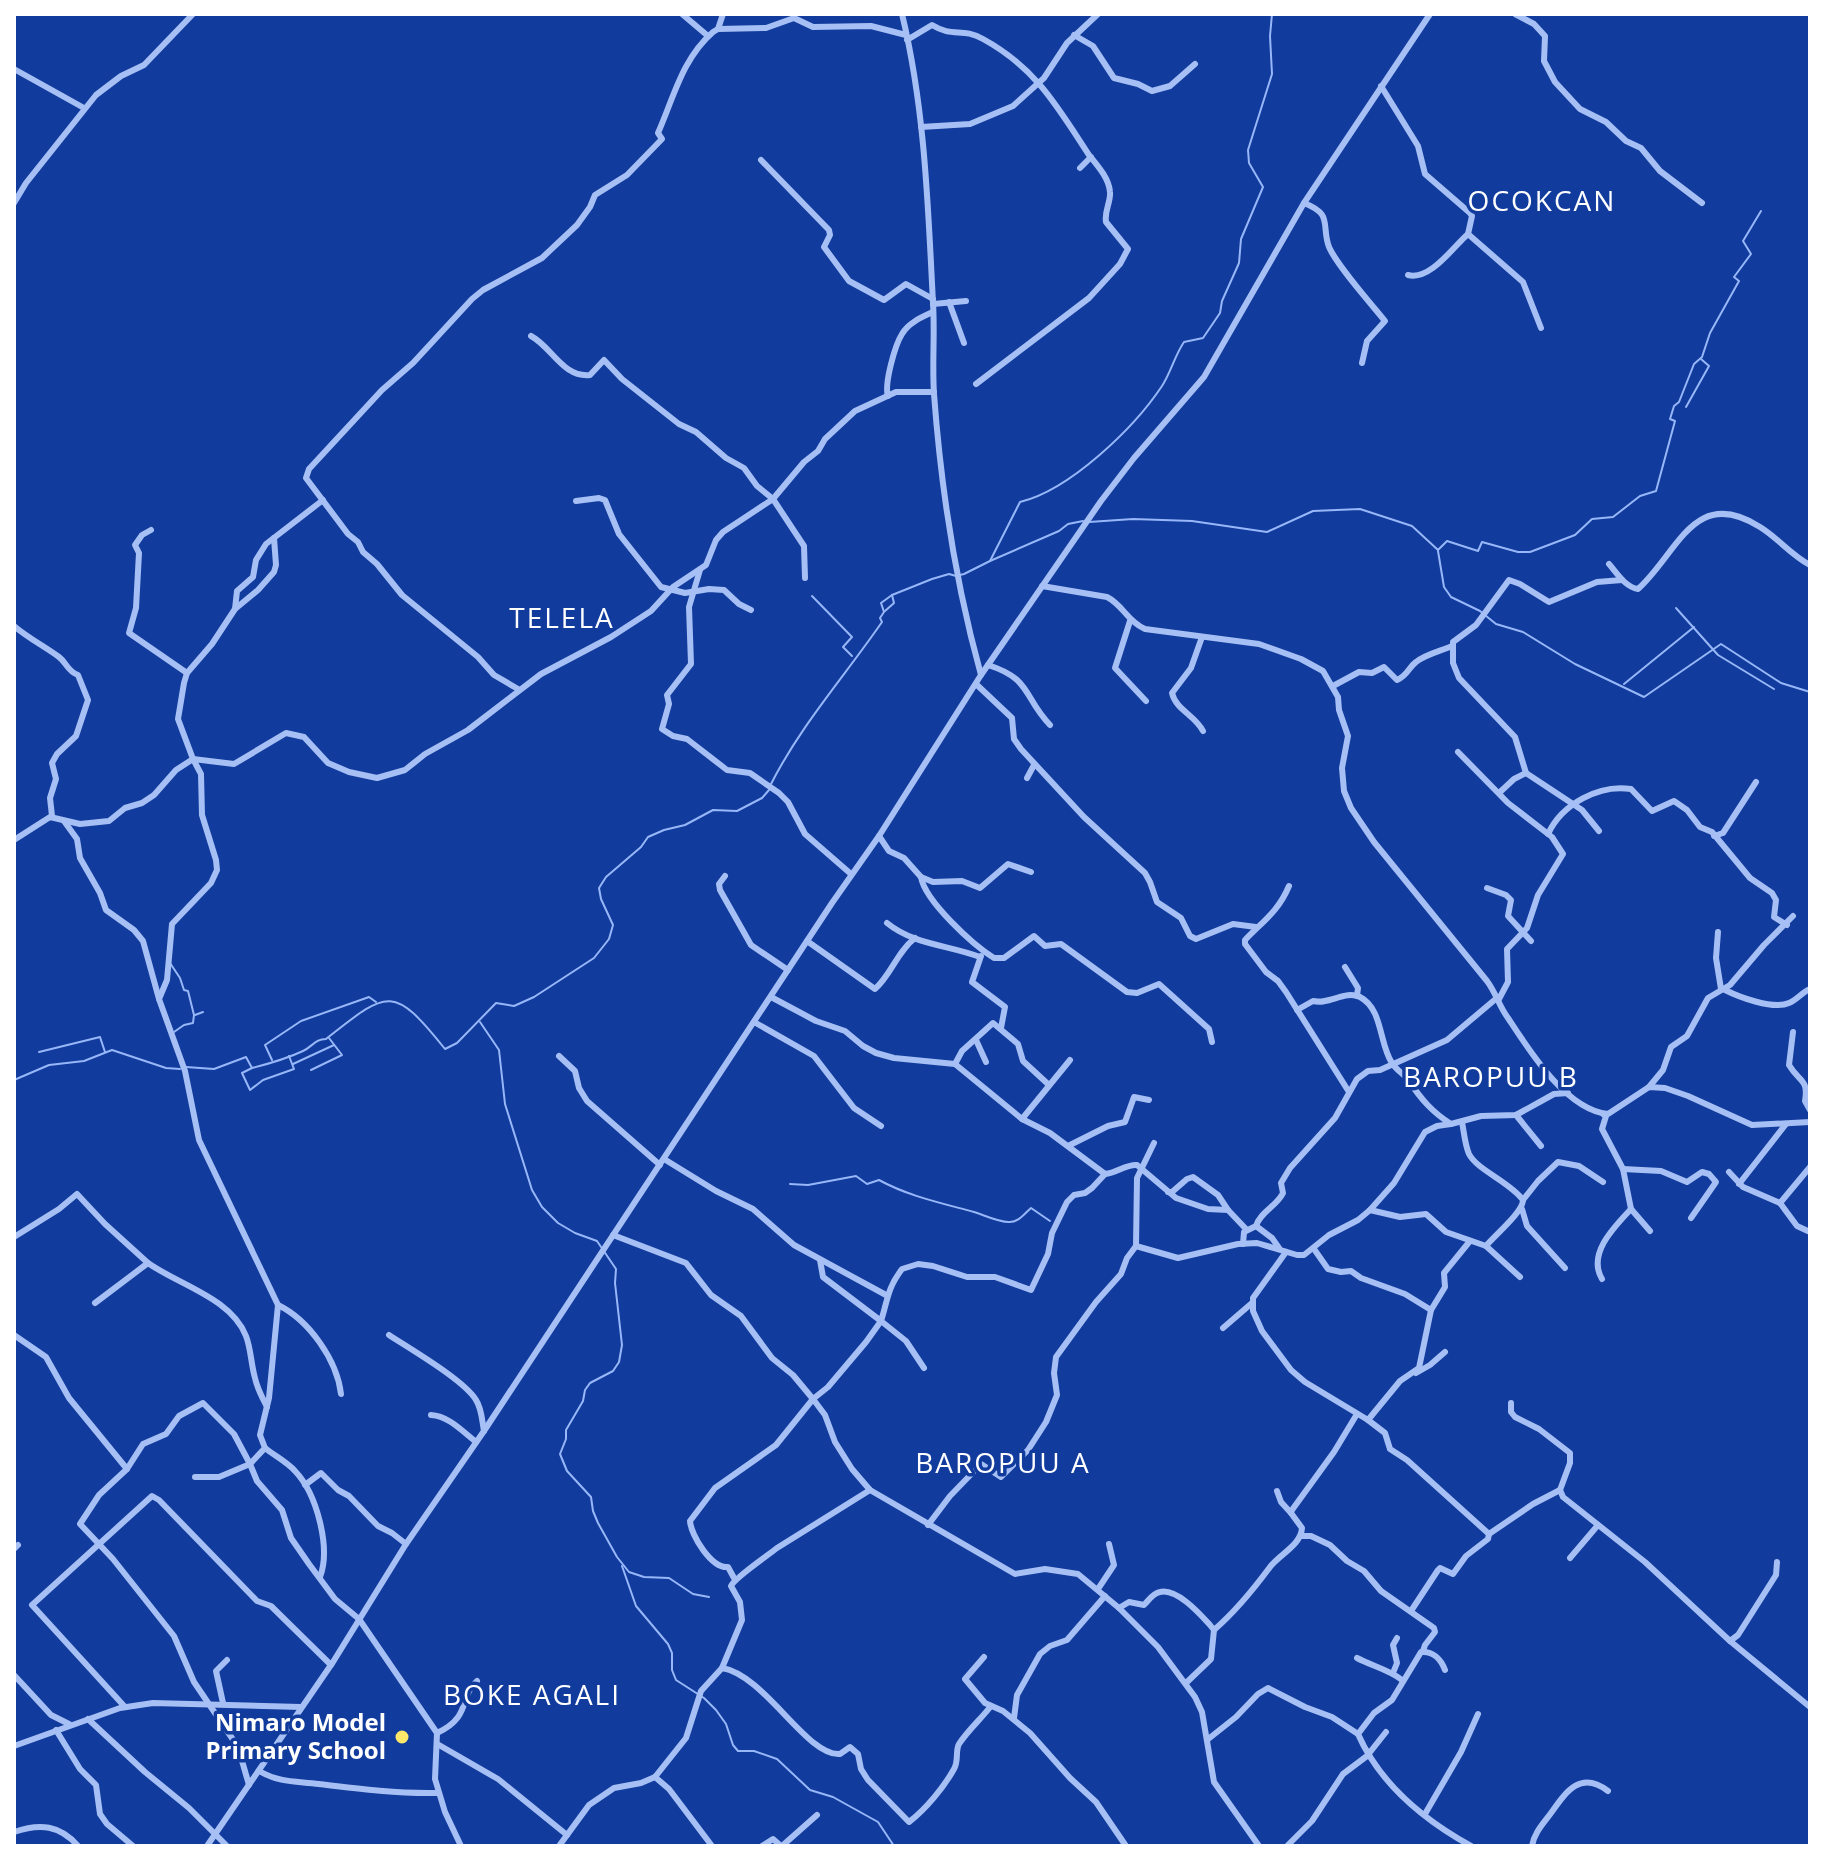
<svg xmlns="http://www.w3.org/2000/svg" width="1824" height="1860" viewBox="0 0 1824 1860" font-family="'Open Sans',sans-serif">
  <rect width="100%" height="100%" fill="#113b9c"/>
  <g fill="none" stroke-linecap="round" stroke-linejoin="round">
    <g stroke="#97b7f8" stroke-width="2">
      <path d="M1686,407L1709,366L1701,359"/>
      <path d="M1089,522L1133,519L1192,521L1267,532L1313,511L1360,509L1412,526L1438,550L1447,541L1478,551L1482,542L1518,552H1530L1575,535L1592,519L1613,517L1640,496L1656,491L1675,421L1670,419L1674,406L1679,402L1694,364L1702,357L1710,333L1739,281L1734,277L1751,254L1743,241L1761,211"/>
      <path d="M1438,551L1444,587L1451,597L1480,611L1496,624L1523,632L1575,664L1644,697L1721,644L1781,683L1810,692"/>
      <path d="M990,561L1059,531L1068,524L1083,521"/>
      <path d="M812,596L852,637L843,647L852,656"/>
      <path d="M1676,608L1718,655L1774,689"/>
      <path d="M885,611L894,603L892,595"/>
      <path d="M1624,684L1694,627"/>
      <path d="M771,784C801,725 844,677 882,622L880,618L884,612L881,603L892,595L932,579L949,574L956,576L964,574L990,561L1020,502C1070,490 1134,428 1162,386C1171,372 1175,355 1184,342L1203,338L1220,313L1222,301L1239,263L1241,239L1263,187L1249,163L1248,150L1272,74L1270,36L1272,14"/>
      <path d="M170,963L180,978L184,990L188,991L194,1015L193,1023L184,1025L174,1032"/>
      <path d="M195,1015L203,1012"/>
      <path d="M480,1022L499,1050L505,1104L532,1190L542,1207L558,1223L575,1233L597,1241L616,1269L615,1283L622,1345L619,1362L613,1371L590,1383L585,1390L583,1401L566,1430V1439L560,1454L567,1471L591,1497L593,1511L598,1523L617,1557L629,1572L644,1577L669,1578L693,1594L709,1597"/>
      <path d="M39,1052L100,1037L105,1052"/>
      <path d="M272,1060L265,1045L301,1021L369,997L376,1002"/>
      <path d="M293,1064L334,1045"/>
      <path d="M186,1067L214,1069L246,1057L252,1068C268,1064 288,1058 303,1051C312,1047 315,1039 326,1039C388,990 393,984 445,1049L457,1043L496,1003L514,1006L534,997L594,958L609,939L613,925L601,899L599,888L606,877L641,847L648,837L664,830L685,825L713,810L737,811L762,798L769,790"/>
      <path d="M252,1068L242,1073L250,1090L263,1080L294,1069L289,1056"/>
      <path d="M311,1070L342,1055L329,1038"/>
      <path d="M14,1080L49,1065L84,1061L112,1050L166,1068L180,1069"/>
      <path d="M790,1184L808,1185L856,1176L867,1184L879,1180C908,1196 941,1203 974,1212C984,1215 1000,1223 1010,1222C1019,1222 1025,1213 1031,1208L1050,1221"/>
      <path d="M622,1566L636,1606L668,1644L672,1653V1670L676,1680L704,1698L716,1710L726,1724L733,1745L738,1751H754L777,1759L810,1790L833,1797L878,1822L894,1846"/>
    </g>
    <g stroke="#a6bff4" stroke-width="6">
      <path d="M682,14L708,36"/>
      <path d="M902,14C925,109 928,206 933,303C935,333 932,364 934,394C941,488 956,585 981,675"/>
      <path d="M1515,14L1534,24L1545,36L1544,61L1555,82L1580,109L1606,122L1626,141L1641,148L1660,171L1702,203"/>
      <path d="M718,29L723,14"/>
      <path d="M1074,35L1093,46L1114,78L1138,84L1152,91L1170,86L1195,64"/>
      <path d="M907,40L932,25C953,38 962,27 983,39C1036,68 1057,106 1089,155C1097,165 1109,178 1110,192C1111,202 1104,211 1106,222L1128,249L1120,264L1089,298L976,384"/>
      <path d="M14,69L84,108"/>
      <path d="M1381,86L1418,146L1425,174L1470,213L1472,216L1468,234L1523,282L1541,328"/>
      <path d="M921,127L970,124L1013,106L1044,78L1067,43L1098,14"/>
      <path d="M761,160L829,230L830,235L824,247L849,281L884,300L906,284L933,299"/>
      <path d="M1080,168L1091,157"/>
      <path d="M14,203L26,183L96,95L121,76L144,65L193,14"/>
      <path d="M1304,203C1332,214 1322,223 1328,244C1332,260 1373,306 1385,321L1367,341L1362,363"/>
      <path d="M1408,275C1430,281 1453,247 1468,234"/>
      <path d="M949,302L964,343"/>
      <path d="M933,304L966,301"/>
      <path d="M531,336C552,347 563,378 590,375L604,360L622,379L679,424L696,432L726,458L744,468L757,486L773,499L804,546L805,578"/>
      <path d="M888,396C884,384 895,345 902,334C908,323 922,317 933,312"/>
      <path d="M576,501L599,498L605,500L619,534L661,587L685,593L709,589L724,590L739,604L751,610"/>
      <path d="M151,530L142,535L135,545L139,553L136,608L129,633L187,673"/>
      <path d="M274,538L276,565L274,572L258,590L235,609L212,644L187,673L184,683L178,719L193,759L201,774L202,815L216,860L217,870L211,883L172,924L167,980L159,999L185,1071L199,1140L278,1305L269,1398L260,1435L265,1448L250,1464L257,1481L282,1510L291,1538L309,1564L335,1599L359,1619L437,1733L435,1779L445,1812L461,1846"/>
      <path d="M1609,564C1617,573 1625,587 1638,589C1678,553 1694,485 1760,527C1778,538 1791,555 1810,565"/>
      <path d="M700,570L689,607L691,664L667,695L669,704L662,729L673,736L687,739L727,770L750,773L779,793L788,802L805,834L851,874"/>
      <path d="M1042,586L1107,597C1123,605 1127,621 1145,629L1259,644L1301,659L1323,671L1338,697L1339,710L1348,736L1342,768L1344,791L1351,808L1374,842L1487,981C1496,993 1499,1006 1508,1018C1529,1050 1566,1110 1608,1114L1649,1087L1665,1088L1688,1096L1752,1125L1810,1122"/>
      <path d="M235,609L237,591L253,577L256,560L266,544L323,500"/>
      <path d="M1130,621L1115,668L1146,701"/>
      <path d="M14,626C28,638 44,646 59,657C67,663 67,671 78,675L88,700L76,736L57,754L52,763L56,779L50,798L52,816"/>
      <path d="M1202,637L1191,668L1172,693C1176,710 1195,715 1203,731"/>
      <path d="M988,665C1032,679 1023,697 1050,725"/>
      <path d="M976,684L1012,718L1014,739L1021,749L1084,817L1145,873L1150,882L1157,902L1181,918L1190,936L1196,939L1233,924L1256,927"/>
      <path d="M1333,686L1359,672L1372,673L1384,667L1397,680C1408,675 1408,668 1416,662C1426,654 1441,651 1452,646"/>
      <path d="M518,689L494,675L478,657L402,595L377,564L363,552L358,542L348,534L306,478L309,469L382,390L413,363L472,299L483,290L542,258L577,225L590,207L595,195L627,175L662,139L658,133C674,97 682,59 713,32L718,29L766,28L794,18L813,27L871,26L906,35"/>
      <path d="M1458,752L1508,803L1552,837L1563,854L1538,895L1527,928L1507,949L1508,982L1499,999"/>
      <path d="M1027,778L1034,765"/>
      <path d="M1499,793L1514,779L1526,773"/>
      <path d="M64,821L77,839L80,858L100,893L106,910L134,930L143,941L159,999"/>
      <path d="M1599,831L1582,810L1526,773L1515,737L1459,678L1453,663V642L1476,625L1509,580L1520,584L1549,602L1597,582L1622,580"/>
      <path d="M1548,834C1562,804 1599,784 1631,789L1652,811L1674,801L1687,810L1700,827L1712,832L1750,878L1772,893L1776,900L1774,917L1787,925"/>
      <path d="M879,836L889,851L904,858L921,877L933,882L962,881L980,888L1008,864L1031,872"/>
      <path d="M1714,836L1723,833L1756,782"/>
      <path d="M14,840L50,817L80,824L109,821L125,808L142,803L154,795L176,770L193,759L234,764L286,733L304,737L328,763L349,772L377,778L405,770L425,754L468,730L541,674L611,637L651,611L673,587L706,565L716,540L723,532L773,499L804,462L818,451L825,439L855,411L896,392H934"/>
      <path d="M725,876L719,884L720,890L751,945L788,970"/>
      <path d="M921,877C925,901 973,945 994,958H1004L1034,936L1045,946L1061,944L1127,992L1137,993L1159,984L1209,1029L1212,1042"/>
      <path d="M1289,886C1278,912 1263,921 1245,940V944L1266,972L1278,981L1286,992L1349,1092"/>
      <path d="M1487,888L1506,895L1511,900L1508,916L1531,941"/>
      <path d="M887,923C914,945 949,945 980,957"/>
      <path d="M1718,932L1716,958L1721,989"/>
      <path d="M807,941L875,989C891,975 897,952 915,938"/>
      <path d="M981,956L972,982L1005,1007L1001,1028"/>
      <path d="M1345,967L1358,988L1357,996"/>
      <path d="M1725,990C1739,997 1773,1010 1789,1003C1797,1000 1801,993 1810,989"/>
      <path d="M771,997L816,1021L845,1031L863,1046L876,1053L894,1058L955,1064L1022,1119L1050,1133L1105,1174C1117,1173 1126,1164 1137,1165L1176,1198L1208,1209L1228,1210L1246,1229"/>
      <path d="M1297,1010L1313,1001C1329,1005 1345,990 1360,997C1383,1009 1379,1044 1392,1063C1396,1070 1404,1074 1409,1081C1421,1099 1432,1112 1451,1124L1481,1116L1516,1115L1554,1094L1568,1093"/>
      <path d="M754,1022L814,1056L854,1108L881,1126"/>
      <path d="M1793,1032L1789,1065C1799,1082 1809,1079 1805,1101L1810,1110"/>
      <path d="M976,1040L986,1062"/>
      <path d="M559,1056L575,1071L579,1088L587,1101L660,1165"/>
      <path d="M955,1064L962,1051L993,1023L1018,1044L1023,1061L1049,1085"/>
      <path d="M1649,1087L1663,1070L1671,1047L1687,1036L1708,998L1730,985L1764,945L1793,916"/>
      <path d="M1603,1114L1606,1116L1602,1129L1623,1169L1631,1209L1650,1231"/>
      <path d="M1516,1115L1541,1146"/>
      <path d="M1022,1119L1070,1060"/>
      <path d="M1462,1122C1464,1132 1465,1145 1469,1154C1477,1170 1510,1182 1523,1200C1523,1212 1495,1235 1486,1246"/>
      <path d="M1068,1146L1108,1126L1125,1122L1134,1097L1149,1100"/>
      <path d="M664,1159L716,1191L753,1209L794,1245L886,1295"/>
      <path d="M1623,1169L1661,1171L1687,1182L1702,1172L1709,1174L1716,1182L1691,1218"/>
      <path d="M1729,1172L1743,1187L1780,1203L1810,1167"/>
      <path d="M1739,1184L1786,1124"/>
      <path d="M1168,1192H1172L1187,1179L1193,1177L1218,1195L1228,1210"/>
      <path d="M1523,1200L1538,1181L1558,1162L1579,1166L1603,1182"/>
      <path d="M1780,1203L1797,1226L1810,1232"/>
      <path d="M1522,1209L1527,1226L1565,1268"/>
      <path d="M1370,1210L1394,1183L1425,1132L1437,1126L1451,1124"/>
      <path d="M1256,1226L1272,1238L1279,1248"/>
      <path d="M613,1235L686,1263L711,1295L741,1316L772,1358L793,1375L813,1399L825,1415L835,1442L852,1469L870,1490L1015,1574L1045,1569L1078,1574L1119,1608L1158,1647L1195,1697L1202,1712L1214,1782L1259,1846"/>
      <path d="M14,1237L59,1209L77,1194L105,1224L148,1263"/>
      <path d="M1243,1244L1244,1232L1256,1226C1260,1212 1277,1206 1283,1193L1281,1183L1290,1168L1335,1118L1357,1079L1368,1071L1380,1070L1447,1040L1498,997"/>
      <path d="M1136,1246L1178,1258L1238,1244L1257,1243L1297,1255H1304L1329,1235L1358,1220L1370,1210L1400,1217L1426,1214L1446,1232L1486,1246L1520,1277"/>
      <path d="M1314,1249L1328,1269L1341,1272L1351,1271L1361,1278L1405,1294L1431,1310"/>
      <path d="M1286,1252L1253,1298V1311L1262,1331L1291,1370L1305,1382L1368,1420L1400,1381L1419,1368L1431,1310L1445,1287L1444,1273L1470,1241"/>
      <path d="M1602,1279C1587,1254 1614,1227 1631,1209"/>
      <path d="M95,1303L148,1263C179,1285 231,1298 246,1336C251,1349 251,1364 255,1378C257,1388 262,1397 267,1407"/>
      <path d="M278,1305C309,1320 337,1360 341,1394"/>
      <path d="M1223,1328L1252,1303"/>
      <path d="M14,1335L46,1357L69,1398L127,1469L99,1495L80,1524L113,1559L174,1636L194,1682L238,1747L249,1785"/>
      <path d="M389,1335C410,1349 464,1380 476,1400C482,1409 482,1421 484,1431"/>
      <path d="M924,1368L906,1341L881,1321C888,1299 887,1289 902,1269L918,1264L933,1266L967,1277H995L1031,1290L1048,1254L1052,1233L1067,1202L1074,1195L1085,1193L1092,1188L1105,1174"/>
      <path d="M1416,1373L1430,1365L1445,1352"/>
      <path d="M1511,1403V1412L1515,1417L1539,1429L1570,1453V1463L1560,1490L1563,1497L1645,1562L1730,1641L1810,1707"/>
      <path d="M431,1415C449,1416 463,1432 476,1442"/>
      <path d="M1368,1420L1385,1433L1390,1449L1407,1460L1489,1534L1533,1504L1560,1490"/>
      <path d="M265,1448C275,1456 287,1462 295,1471C317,1494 331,1548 320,1577"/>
      <path d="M127,1469L143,1444L166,1434L179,1416L203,1403L234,1434L250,1464L219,1477H195"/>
      <path d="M305,1485L321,1473L338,1490L349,1496L378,1526L392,1533L406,1544"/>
      <path d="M1277,1491L1281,1502L1291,1513"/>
      <path d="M928,1525L950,1496L981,1464L1001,1477L1028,1450L1046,1422L1057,1395L1054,1373L1056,1357L1096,1302L1121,1274L1127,1258L1136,1246L1137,1178L1154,1143"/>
      <path d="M1301,1536H1311L1330,1545L1347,1561L1364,1571L1381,1591L1434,1628L1435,1632L1425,1645L1423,1651"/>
      <path d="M14,1549L18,1545"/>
      <path d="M1570,1558L1598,1525"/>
      <path d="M734,1578L728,1567C712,1569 691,1536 690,1521L715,1488L776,1445L813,1399L828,1387L866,1342L881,1321L823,1277L820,1260"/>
      <path d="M1098,1589L1114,1565L1109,1544"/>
      <path d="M1119,1608L1129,1602L1144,1605C1149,1600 1153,1593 1160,1592C1177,1588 1200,1614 1210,1625L1214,1630L1211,1659L1186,1683"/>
      <path d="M1411,1611L1438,1570L1440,1568L1453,1574L1466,1556L1488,1539L1489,1534"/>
      <path d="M1214,1630C1236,1611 1253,1590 1270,1567C1280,1554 1301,1545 1302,1528L1291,1513L1292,1510L1334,1452L1357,1414"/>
      <path d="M1730,1641L1738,1635L1776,1575L1777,1562"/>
      <path d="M984,1657L965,1679L985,1703L1003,1711L1030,1733L1070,1778L1096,1802L1126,1846"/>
      <path d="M1357,1658C1372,1666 1390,1670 1402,1680"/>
      <path d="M722,1668C765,1675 807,1757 840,1754L850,1747L858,1754L861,1769L868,1780L909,1822C926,1809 944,1787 954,1769C959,1761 955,1751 959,1744C968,1730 981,1719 991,1706"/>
      <path d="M1445,1670C1441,1659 1433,1651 1421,1652L1392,1700L1374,1713L1358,1734C1380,1784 1424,1820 1471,1846"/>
      <path d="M1393,1673L1397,1663L1393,1645L1397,1638"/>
      <path d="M14,1675L51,1715L69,1724"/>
      <path d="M223,1703L216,1671L227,1660"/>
      <path d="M125,1707L32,1605L152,1496L159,1500L257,1601L271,1606L331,1665"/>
      <path d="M1014,1718L1017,1695L1040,1654L1050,1646L1067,1640L1105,1596"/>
      <path d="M88,1719L145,1772L189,1808L227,1846"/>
      <path d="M56,1730L80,1769L96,1785L100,1814L107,1824L133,1846"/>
      <path d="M437,1733C472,1717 459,1696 477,1681"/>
      <path d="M1207,1740L1236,1717L1258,1694L1268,1688L1305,1707L1332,1717L1358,1734"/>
      <path d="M439,1745L498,1779L567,1835"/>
      <path d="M14,1746L120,1708L153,1703L301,1707"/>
      <path d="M259,1771C280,1783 296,1781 319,1784C359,1789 398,1794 438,1793"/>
      <path d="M655,1777L669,1789L712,1846"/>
      <path d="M1425,1814L1461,1752L1478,1714"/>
      <path d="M14,1832C40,1823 60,1825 78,1846"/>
      <path d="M207,1846L333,1662L406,1544L484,1431L832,903L879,836L981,675L1101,501L1134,458L1204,377L1304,203L1430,14"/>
      <path d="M559,1846L589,1805L614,1788L641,1783L655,1777L686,1738L701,1691L722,1668L742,1620L740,1602L731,1586C734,1578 767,1556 777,1548L870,1490"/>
      <path d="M762,1846L773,1839L781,1846"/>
      <path d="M782,1846L817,1815"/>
      <path d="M1287,1846L1312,1821L1343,1774L1367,1756L1386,1732"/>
      <path d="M1532,1846C1534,1833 1543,1824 1551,1813C1566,1792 1580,1770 1608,1791"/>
    </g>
  </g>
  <circle fill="#ffe869" stroke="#113b9c" stroke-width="3" cx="402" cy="1737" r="8"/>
  <g text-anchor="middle" stroke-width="7" stroke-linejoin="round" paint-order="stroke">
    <g font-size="24" font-weight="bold" fill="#fff" stroke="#113b9c" text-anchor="end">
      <text x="386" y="1731">Nimaro Model<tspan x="386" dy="28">Primary School</tspan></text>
    </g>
    <g font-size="28" letter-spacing="2" fill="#fff" stroke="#113b9c">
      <text x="1542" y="211">OCOKCAN</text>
      <text x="562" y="628">TELELA</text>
      <text x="1491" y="1087">BAROPUU B</text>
      <text x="1003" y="1473">BAROPUU A</text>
      <text x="532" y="1705">BOKE AGALI</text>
    </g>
  </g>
  <rect width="1824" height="1860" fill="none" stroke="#ffffff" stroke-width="32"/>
</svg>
